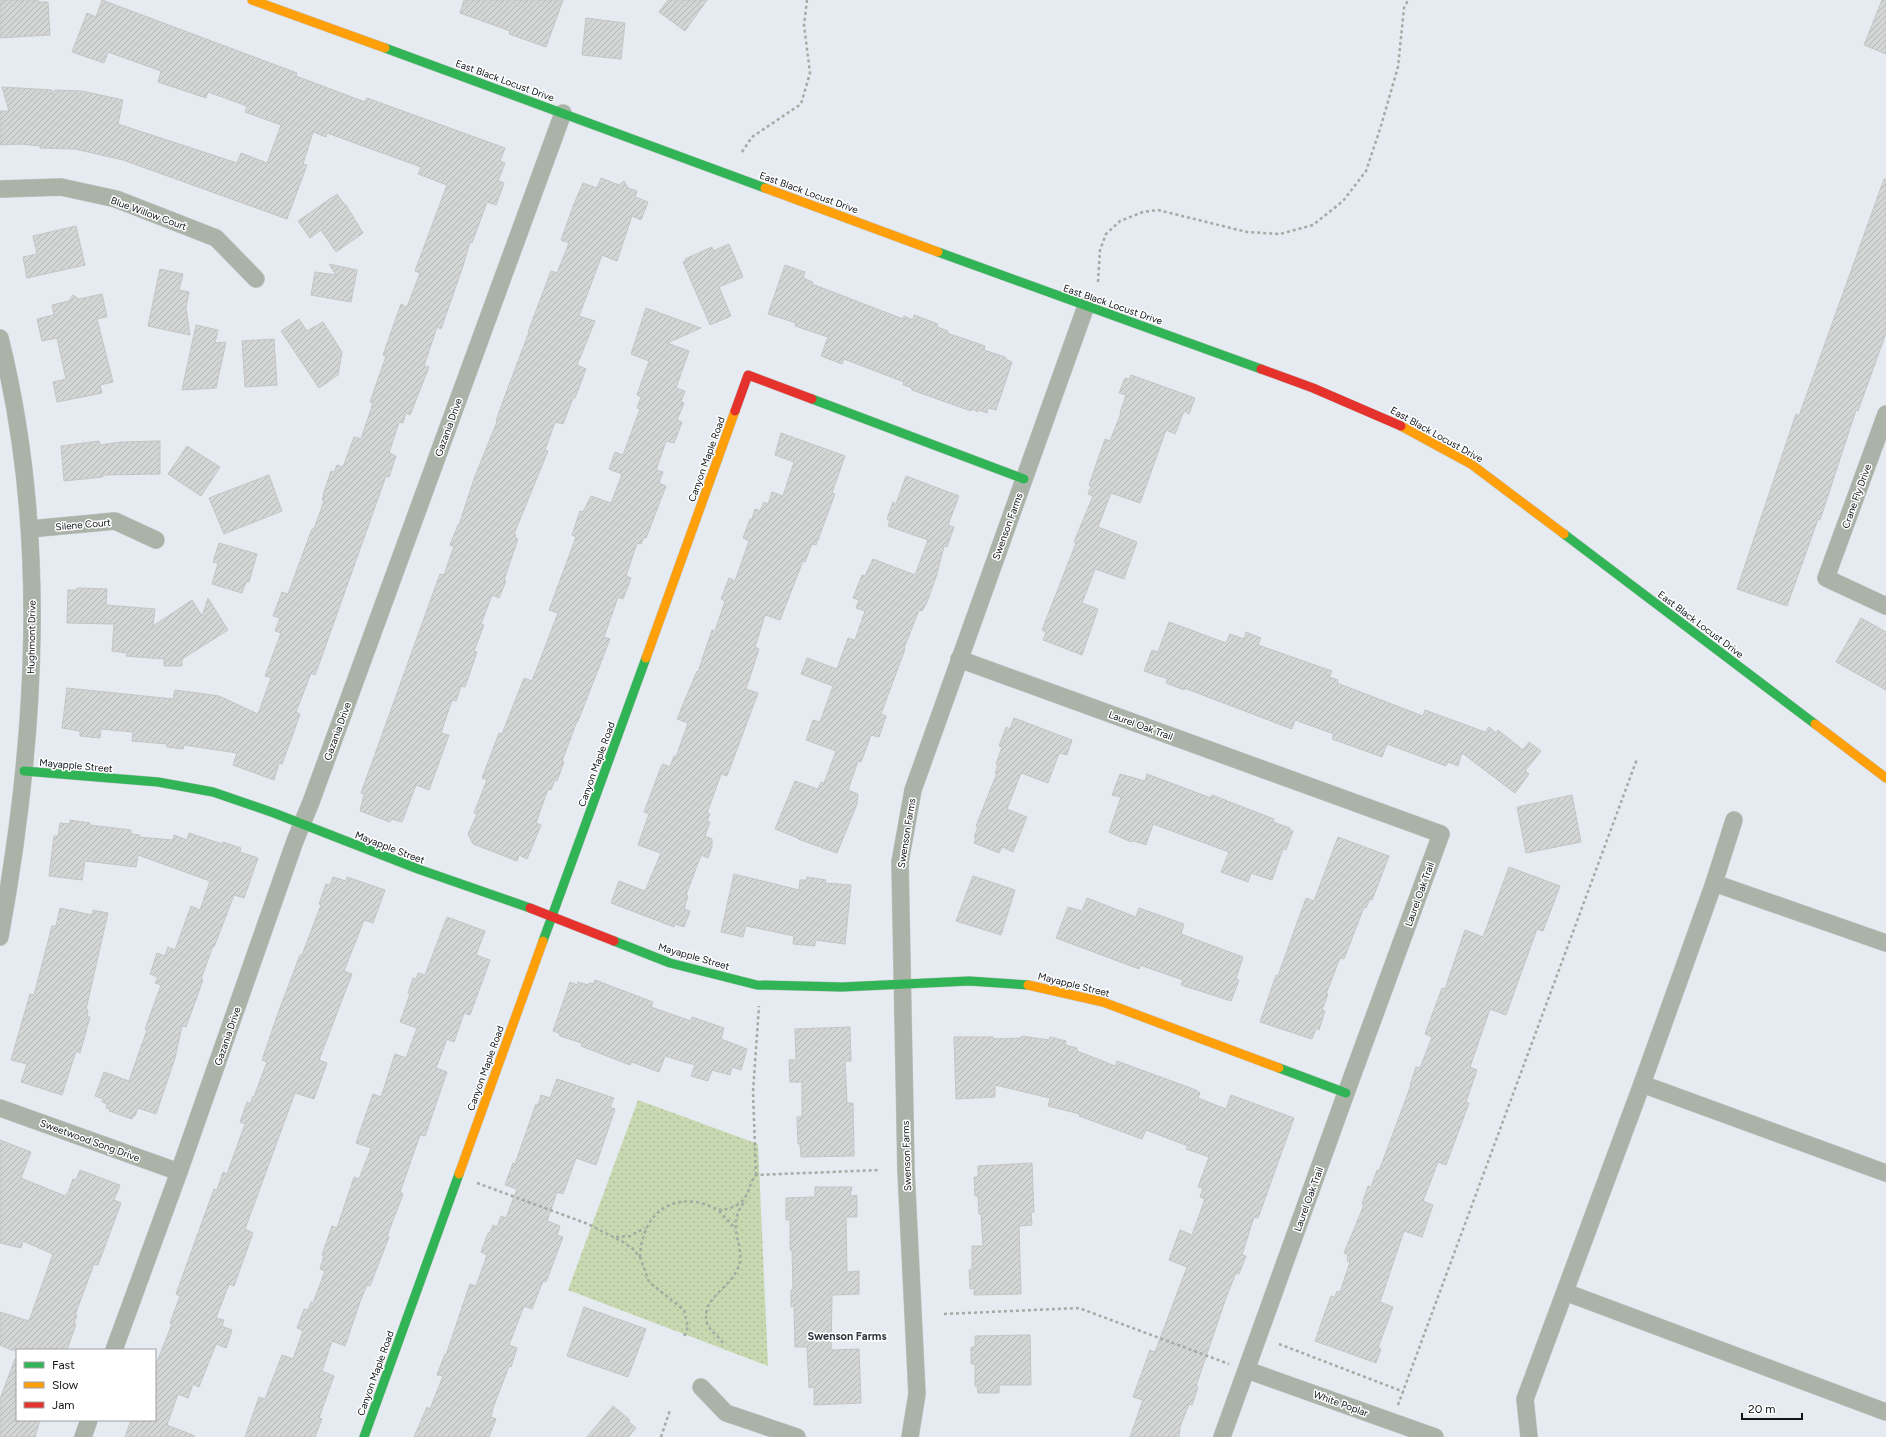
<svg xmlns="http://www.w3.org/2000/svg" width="1886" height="1437" viewBox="0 0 1886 1437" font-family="Figtree,sans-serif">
  <defs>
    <pattern id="park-dots" width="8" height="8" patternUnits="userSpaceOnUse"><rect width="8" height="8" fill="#c8d9b2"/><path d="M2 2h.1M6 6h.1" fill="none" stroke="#abb998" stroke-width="1.8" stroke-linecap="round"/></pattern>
    <pattern id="building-hatch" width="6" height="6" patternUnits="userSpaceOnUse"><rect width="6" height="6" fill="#d4d5d5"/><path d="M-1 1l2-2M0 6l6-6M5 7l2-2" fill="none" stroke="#b5b6b6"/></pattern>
  </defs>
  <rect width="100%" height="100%" fill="#e5ebf0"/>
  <path fill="url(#park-dots)" d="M638,1100L758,1144L768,1366L568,1290Z"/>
  <g fill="url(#building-hatch)" stroke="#c4c5c6">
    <path d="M0,0H38V2H48L50,35L0,38Z"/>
    <path d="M102,0L297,73L296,76L365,102L367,98L505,148L500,161L505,163L498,181L504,183L496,205L487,202L472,243L470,242L463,266L441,329L437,327L424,366L429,367L410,415L406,413L403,423L399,422L389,453L396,456L389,477L386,476L322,656L315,675L311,673L296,712L300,714L293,734L282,764L279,763L274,780L233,765L237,753L184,745L183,749L167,747V744L132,741L133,732L101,729L100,738L80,736V731L62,728L67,688L173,699L175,690L219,696L258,714L271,678L265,676L281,633L275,631L280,618L273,616L282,592L288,594L312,529H314L324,501L322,500L324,495H323L331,471L334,472L337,465L343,467L354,437L361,439L373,403L370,402L386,356L383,355L401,304L407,307L420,273L415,271L447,185L418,174L421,167L327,133L326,137L313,132L303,164L307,165L287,219L123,160L75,149L40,148V146L20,144L0,145V111H9L2,87L52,90V95L55,90L82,91L123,100L118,124L237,163L241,153L267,163L281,125L245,112L247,106L208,92L206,98L158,82L161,71L108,52L104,63L72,52L87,13L96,17Z"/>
    <path d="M464,0H563L546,47L509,34L510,31L460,13Z"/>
    <path d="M668,0H707L685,31L659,12Z"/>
    <path d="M1882,0H1886V54L1864,45Z"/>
    <path d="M586,18L625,23L621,59L582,55Z"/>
    <path d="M601,178L619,185L624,181L628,188L637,191L635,197L648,202L641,220L632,216L617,261L602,255L579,316L595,321L577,365L586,369L575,398H573L563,424L555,422L545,450L548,451L514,534L516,535L515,538L518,539L504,580L506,581L499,598L492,595L481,624L484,625L474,651L477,652L465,687L461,686L456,701L452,700L441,733L449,735L429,790L416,785L402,822L392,819L390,822L360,811L364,794L361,793L440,574L444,575L454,546L450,545L458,525H459L475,476L497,422L496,421L502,404L529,332H528L551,271L557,273L569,243L561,240L574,204L583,183L597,188Z"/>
    <path d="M1884,179H1886V333L1858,411L1856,410L1820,520L1818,519L1787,606L1737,589L1796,414L1799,416Z"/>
    <path d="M337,194L344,204L346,205L363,233L336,252L321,230L310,238L298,221Z"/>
    <path d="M76,226L85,265L27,278L23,257L37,254L33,236Z"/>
    <path d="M729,244L743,277L719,287L731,316L710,325L683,262L686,261L685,259L712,247L713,251Z"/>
    <path d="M329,264L357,270L351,302L311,295L315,272L336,275Z"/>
    <path d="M785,265L805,272L803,278L813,282L812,284L903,319L904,316L913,320L914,315L938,324L937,327L948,331L947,333L985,346L984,350L1005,357L1007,360L1012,362L996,410L988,408L987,413L979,410L978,412L972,409L971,411L912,390V388L903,385L904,382L844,359L842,364L821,356L828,337L795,326L796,323L768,314Z"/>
    <path d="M160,269L183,274L179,290L189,292L186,308L190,335L148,326Z"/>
    <path d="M102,294L107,317L97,319L113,382L100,385L102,393L57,402L53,382L66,379L57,338L42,341L37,319L54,315L52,305L69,301L73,295L79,299Z"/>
    <path d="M646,308L701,328L667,343L689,351L676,388L685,391L681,402L684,403L677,420L682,422L674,443L666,441L656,470L663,472L659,483L666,486L646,538L644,537L641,544L637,543L626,576L631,578L623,599L618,597L604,637L610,639L578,721H577L562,761L564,762L557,781L555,780L551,790L548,789L536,823L541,825L527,859L519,855L517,861L473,844L468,834L477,814L474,813L487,780L482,778L499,733L502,734L524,678L532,681L558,613L549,610L576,537L572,535L580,511L583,512L591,496L611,503L622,474L609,469L615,452L623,455L640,409L637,408L641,397L637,395L649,361L631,354Z"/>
    <path d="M299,319L307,331L323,322L342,352L338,375L319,388L281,331Z"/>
    <path d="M196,325L218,330L215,343L226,342L216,388L182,390Z"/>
    <path d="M274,339L277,385L245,387L242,341Z"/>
    <path d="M1131,375L1195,398L1189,414L1184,411L1175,434L1166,430L1140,503L1111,493L1098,527L1137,542L1124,579L1095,569L1082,603L1098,609L1082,655L1043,640L1046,632L1042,630L1076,543L1074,542L1093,496L1088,494L1091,486L1089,485L1105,439L1110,441L1121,413H1120L1126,395L1119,393L1125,378L1130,379Z"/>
    <path d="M781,433L845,456L832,493L835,494L816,545L812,544L805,562L803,561L780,620L765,615L755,647L759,649L746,689L758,693L727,776L721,774L707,813L710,814L707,821L710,822L705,836L712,839V846L708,858L701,855L686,895L688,896L684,909L690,911L684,927L675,924L674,927L611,903L619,881L645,891L661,853L638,845L649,814L644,812L661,767L663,764L670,767L674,756L676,757L688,723L677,719L697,671L698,672L712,630L715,631L725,601L721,599L729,578L735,581L749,541L743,538L750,519H752L755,509L760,511L764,502L768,504L772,492L783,496L794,462L775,455Z"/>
    <path d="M99,441L100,445L122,442L160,441V474L103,475V477L64,481L61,446Z"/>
    <path d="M187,446L220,467L201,496L168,474Z"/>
    <path d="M269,475L282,511L224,534L209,498Z"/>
    <path d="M906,476L959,496L948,525L954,527L947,547L944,546L937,574L927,602L922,611L919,610L904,648L905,649L881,714L886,716L879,737L871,735L861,762L858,761L848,790L858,794L857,804L837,853L798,839V838L775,829L795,781L818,789L821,782L824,783L836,751L806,740L813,720L820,722L833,686L801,674L807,658L837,669L848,638L855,640L865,611L856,608L859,600L853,598L862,575L865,576L873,559L915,575L928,540L888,526L890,521L887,519L893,502L896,504Z"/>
    <path d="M219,543L257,554L249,582H246L242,593L212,584L218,563L213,562Z"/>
    <path d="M77,588L107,589L106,605L155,609L153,626L192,600L202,616L208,598L228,630L182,659V666H164V659L126,656L127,653L112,651L114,624L67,623L68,590H77Z"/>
    <path d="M1861,618L1886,632V690L1836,662Z"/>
    <path d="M1169,622L1226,643L1230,634L1244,639L1246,632L1261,638L1258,645L1332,671L1329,677L1338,680L1337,683L1423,716L1425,710L1485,732L1489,727L1496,733L1498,730L1523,750L1529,742L1541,751L1525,771L1529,774L1515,793L1462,753L1458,766L1448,762L1446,766L1387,744L1382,757L1332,739L1334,734L1295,720L1292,729L1184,688V690L1166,683L1168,679L1144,671L1152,650L1158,652Z"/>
    <path d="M1014,718L1072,740L1067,755L1059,753L1048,783L1021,773L1007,809L1027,817L1013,852L1002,847L999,853L974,843L976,837H974L978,827L976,826L997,773H995L998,765L996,764L1002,747L999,746L1006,727L1010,729Z"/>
    <path d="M1120,774L1145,781L1147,774L1211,798L1212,795L1274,819L1273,822L1290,828L1289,830L1293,831L1286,850L1283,849L1272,880L1251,873L1248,882L1221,872L1229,852L1153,824L1146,845L1134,841L1131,842L1109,832L1121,797L1112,795Z"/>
    <path d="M1572,795L1581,842L1526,853L1517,807Z"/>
    <path d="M70,820L90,823V825L131,830V834L140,835L139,837L173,840L174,835L187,840L189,833L222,844L223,842L241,848L240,852L258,858L244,898L234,895L214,947L213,946L201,979L203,980L186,1027L182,1026L175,1058L156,1114L138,1108L135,1116H133L132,1119L109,1111L110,1109L106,1108L107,1104L102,1102L103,1099L95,1096L104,1072L129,1081L147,1030L145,1029L161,985L155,983L158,977L150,974L157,953L165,956L168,947L175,950L191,906L200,910L210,881L138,855L136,867L85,861L82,880L49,876L54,836H58L60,823L70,824Z"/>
    <path d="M1338,837L1389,856L1372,900L1370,899L1366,908L1364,907L1344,959L1340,958L1326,994H1328L1322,1010L1325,1011L1319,1030L1316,1028L1312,1039L1260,1022L1276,975L1278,976L1306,898L1314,901Z"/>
    <path d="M1509,867L1560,886L1543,931L1537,929L1506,1015L1490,1009L1470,1067L1477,1070L1466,1102L1469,1103L1446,1165L1438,1162L1423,1201L1433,1205L1422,1237L1404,1231L1380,1302L1393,1307L1378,1348L1381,1349L1376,1363L1315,1341L1331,1296L1335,1297L1337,1291L1340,1292L1350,1262L1347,1261L1348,1255L1344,1253L1364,1205L1362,1204L1368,1186L1371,1187L1377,1170L1379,1171L1411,1085H1410L1416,1067L1420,1068L1432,1037L1425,1034L1442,988L1445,989L1465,930L1483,937Z"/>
    <path d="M734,874L799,890L800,880H807V877L826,880L825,883L851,885L845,944L815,940V946L793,944L794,936L746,926L743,937L721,932Z"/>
    <path d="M973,876L1015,890L1001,935L956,921Z"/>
    <path d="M333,877L346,881L347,877L385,890L373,923L364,920L344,971L352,974L319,1060L327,1063L314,1099L295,1093L245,1229L253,1233L234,1286L229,1284L216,1318L224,1320L222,1326L232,1330L226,1348L216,1344L199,1387L193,1384L188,1398L178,1394L167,1425L195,1436L194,1437H125L131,1420H155V1367L172,1324L170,1323L180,1296L176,1294L214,1189L217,1190L223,1172L227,1174L245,1124L240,1122L247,1102L250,1104L253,1096L254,1097L267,1062L262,1060L277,1016L300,955H302L321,905L319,904L326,884L330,885Z"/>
    <path d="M1087,898L1136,917L1139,908L1184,924L1181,934L1243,957L1236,979L1239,980L1231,1001L1181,985L1183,980L1140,965L1139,969L1056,938L1068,907L1082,911Z"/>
    <path d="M60,908L92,915L93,910L108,913L86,1009L88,1010L87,1017H90L80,1053L76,1051L62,1095L21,1082L27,1064L11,1060L30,994L34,995L52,926H56Z"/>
    <path d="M447,917L485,931L476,955L490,960L470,1015L464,1013L454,1042L447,1039L436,1068L447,1072L425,1136L420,1135L400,1192L403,1194L387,1236L389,1237L370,1286L367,1285L361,1299L345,1346L332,1341L322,1371L334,1376L319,1418L322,1419L315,1437H245L259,1397L265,1399L282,1355L293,1359L303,1331L297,1328L304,1309L308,1310L311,1302L313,1303L325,1271L320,1269L324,1256L322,1255L332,1226L337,1228L354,1177L359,1179L371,1148L356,1143L373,1094L381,1097L395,1054L406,1058L417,1028L400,1022L410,994L408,993L413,978L416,979L418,973L425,975Z"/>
    <path d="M595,980L653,1002L651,1007L691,1021L692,1017L724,1028L721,1039L747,1049L741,1070L732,1067L730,1075L712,1070L708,1081L691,1076L695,1065L665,1056L659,1072L632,1062L630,1065L581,1046L582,1043L560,1036L559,1033L553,1031L570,982L577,985L578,982L588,985L589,983L593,984Z"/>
    <path d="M850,1027L851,1061H845L847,1103H853L854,1156L801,1157L800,1144H798L797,1117H802V1082H790L789,1060H796L795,1029Z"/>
    <path d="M1022,1036L1049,1040L1050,1037L1066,1041L1065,1045L1077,1048V1051L1100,1060L1115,1066L1117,1061L1196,1090L1200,1093L1198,1098L1226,1109L1231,1095L1294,1118L1258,1218L1254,1217L1242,1255L1246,1256L1239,1274L1236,1273L1227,1295L1196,1386L1198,1387L1192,1405L1189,1404L1180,1427L1179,1437H1130L1143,1400L1133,1397L1150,1350L1155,1352L1187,1267L1169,1260L1180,1230L1192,1235L1205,1199L1200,1197L1203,1188L1198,1187L1209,1157L1186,1149L1188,1146L1146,1130L1142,1139L1079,1116L1080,1114L1048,1106L1050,1098L995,1085V1097L956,1099L954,1037H993V1039L1021,1038Z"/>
    <path d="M557,1079L614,1098L610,1107L615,1109L596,1165L576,1158L563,1194L557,1192L547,1221L560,1226L557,1235L563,1237L546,1282L543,1281L532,1309L524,1306L509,1345L517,1348L511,1367L509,1366L493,1408L491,1417L496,1419L489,1437H414L427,1407L430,1409L443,1376L437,1375L445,1354L446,1355L470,1284L476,1286L487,1255L481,1252L488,1233H490L493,1225L497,1227L501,1216L506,1218L517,1189L505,1185L513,1163L515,1164L536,1104L538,1105L541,1095L550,1098Z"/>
    <path d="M0,1140L31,1152L21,1178L65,1196L66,1194L67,1195L73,1179L76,1180L80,1170L120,1185L114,1200L121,1203L98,1265L94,1264L75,1315H77L74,1323L76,1324L67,1350H11L0,1345V1312L29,1321L53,1254L23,1241L21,1248L0,1243Z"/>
    <path d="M1032,1163L1034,1212H1031L1032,1225L1019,1226L1021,1294L974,1295V1288L970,1289L969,1270L972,1269V1246H983L981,1214H979L978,1196H975L974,1177H978V1166Z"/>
    <path d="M815,1187H852L850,1196L857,1195V1217H846L847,1272L859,1271V1294L832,1295L831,1350L859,1349L861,1403L814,1405V1387L809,1388L807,1347H795L794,1306L791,1307V1290H793L792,1250H790V1220H786V1198L815,1197Z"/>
    <path d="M584,1307L646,1329L628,1377L567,1356Z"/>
    <path d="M1030,1335L1031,1385H999V1393H978L977,1385L975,1386V1364H971V1347H975V1336Z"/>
    <path d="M15,1359H17V1420H40L35,1437H0V1399Z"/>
    <path d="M613,1406L630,1420L628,1421L636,1428L628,1437H587Z"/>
  </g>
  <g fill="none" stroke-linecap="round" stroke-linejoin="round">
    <defs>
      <g id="street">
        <path d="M0,189L61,187L116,199L216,238L256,279"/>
        <path d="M0,338C49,534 36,741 0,937"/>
        <path d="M1886,414L1826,578L1886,606"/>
        <path d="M30,529L115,521L156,540"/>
        <path d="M959,659L1441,834L1346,1093L1222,1437"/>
        <path d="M1714,883L1734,820"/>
        <path d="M1642,1084L1886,1173"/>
        <path d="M0,1108L179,1172"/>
        <path d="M1565,1292L1886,1412"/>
        <path d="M114,1350L179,1172L295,841L311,802L563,113"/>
        <path d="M1247,1370L1435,1437"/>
        <path d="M701,1387L726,1413L797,1437"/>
        <path d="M83,1437L89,1420"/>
        <path d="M910,1437L917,1394L906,1170L900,862L913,790L1086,306"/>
        <path d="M1529,1437L1525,1399L1642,1084L1714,883L1886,943"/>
      </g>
      <g id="fast">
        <path d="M385,48L765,188"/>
        <path d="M938,252L1261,369"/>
        <path d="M812,399L1024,479"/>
        <path d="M1564,534L1815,724"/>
        <path d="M24,771L158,782L213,792L274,813L418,869L530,908"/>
        <path d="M543,941L646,658"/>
        <path d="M614,941L670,963L757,985L842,987L969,981L1028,985"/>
        <path d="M1279,1068L1346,1093"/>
        <path d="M364,1437L459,1174"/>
      </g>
      <g id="slow">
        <path d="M252,0L385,48"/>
        <path d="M765,188L938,252"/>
        <path d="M1401,426L1471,464L1564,534"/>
        <path d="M646,658L735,411"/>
        <path d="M1815,724L1886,778"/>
        <path d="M1028,985L1103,1002L1279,1068"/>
        <path d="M459,1174L543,941"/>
      </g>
      <g id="jam">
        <path d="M1261,369L1313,388L1401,426"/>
        <path d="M735,411L748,375L812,399"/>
        <path d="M530,908L614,941"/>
      </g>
    </defs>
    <use href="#street" stroke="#c4c9cd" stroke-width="18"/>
    <use href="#fast" stroke="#c4c9cd" stroke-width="10"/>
    <use href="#slow" stroke="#c4c9cd" stroke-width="10"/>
    <use href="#jam" stroke="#c4c9cd" stroke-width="10"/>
    <g stroke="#a4aaa4" stroke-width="2.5" stroke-dasharray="3 3" stroke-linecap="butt">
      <path d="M742,152L752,137L801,104L810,73L804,25L807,0"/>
      <path d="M1098,282L1100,250L1106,234L1120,221L1143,212L1158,210L1247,232L1280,234L1313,225L1343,201L1366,171L1380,129L1398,67L1404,8L1408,0"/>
      <path d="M756,1175L753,1092L759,1006"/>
      <path d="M477,1183L588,1224L623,1242L633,1249L640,1257L649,1282L684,1310L688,1327L684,1337"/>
      <path d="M719,1211L735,1228"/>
      <path d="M616,1237L630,1236L645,1228"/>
      <path d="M640,1257C641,1225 660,1197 696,1202C716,1205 715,1216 737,1205C751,1197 747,1185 756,1175L880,1170"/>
      <path d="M944,1314L1079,1308L1229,1364"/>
      <path d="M723,1343C716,1333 705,1329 706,1315C707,1296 731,1286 738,1268C745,1250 734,1238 736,1223C736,1214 741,1207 745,1200"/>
      <path d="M1279,1344L1404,1392"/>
      <path d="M1398,1405L1637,759"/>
      <path d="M661,1437L670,1410"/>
    </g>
    <use href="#street" stroke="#abb3a8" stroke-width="17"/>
    <use href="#fast" stroke="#30b455" stroke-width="9"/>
    <use href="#slow" stroke="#ff9f0a" stroke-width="9"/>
    <use href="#jam" stroke="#e5322d" stroke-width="9"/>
  </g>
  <g text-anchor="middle" stroke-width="3" stroke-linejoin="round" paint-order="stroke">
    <g font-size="10" fill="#111418" stroke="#fff">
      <text transform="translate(505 80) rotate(20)" y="4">East Black Locust Drive</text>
      <text transform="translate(809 192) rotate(20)" y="4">East Black Locust Drive</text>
      <text transform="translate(149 213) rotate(20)" y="4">Blue Willow Court</text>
      <text transform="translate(1113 304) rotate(19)" y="4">East Black Locust Drive</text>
      <text transform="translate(448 427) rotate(-70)" y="4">Gazania Drive</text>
      <text transform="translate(1437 434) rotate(29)" y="4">East Black Locust Drive</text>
      <text transform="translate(706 459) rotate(-70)" y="4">Canyon Maple Road</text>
      <text transform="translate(1856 496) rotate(-70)" y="4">Crane Fly Drive</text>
      <text transform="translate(83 524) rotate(-5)" y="4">Silene Court</text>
      <text transform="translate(1007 526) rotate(-70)" y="4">Swenson Farms</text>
      <text transform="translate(1701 624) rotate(37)" y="4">East Black Locust Drive</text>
      <text transform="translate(31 637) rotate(-89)" y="4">Hughmont Drive</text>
      <text transform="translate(1141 725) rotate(20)" y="4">Laurel Oak Trail</text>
      <text transform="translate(337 731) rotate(-70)" y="4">Gazania Drive</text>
      <text transform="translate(596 764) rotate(-70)" y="4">Canyon Maple Road</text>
      <text transform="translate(76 765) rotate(5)" y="4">Mayapple Street</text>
      <text transform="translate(906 833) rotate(-81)" y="4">Swenson Farms</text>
      <text transform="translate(390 847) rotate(21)" y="4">Mayapple Street</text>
      <text transform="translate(1419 894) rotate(-70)" y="4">Laurel Oak Trail</text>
      <text transform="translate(694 956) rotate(16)" y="4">Mayapple Street</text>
      <text transform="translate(1074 984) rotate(14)" y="4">Mayapple Street</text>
      <text transform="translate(227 1036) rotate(-71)" y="4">Gazania Drive</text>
      <text transform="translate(485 1068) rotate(-70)" y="4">Canyon Maple Road</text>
      <text transform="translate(90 1140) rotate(20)" y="4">Sweetwood Song Drive</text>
      <text transform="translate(906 1156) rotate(-92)" y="4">Swenson Farms</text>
      <text transform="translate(1308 1199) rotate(-70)" y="4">Laurel Oak Trail</text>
      <text transform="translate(375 1373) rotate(-70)" y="4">Canyon Maple Road</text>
      <text transform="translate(1341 1403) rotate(20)" y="4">White Poplar</text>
    </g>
    <g font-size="11" font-weight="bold" fill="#30373e" stroke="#fff">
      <text x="847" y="1340">Swenson Farms</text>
    </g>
  </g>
  <rect x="16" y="1349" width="140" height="72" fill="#ffffff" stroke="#a0a1a3"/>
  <rect x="24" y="1362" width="20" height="6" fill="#30b455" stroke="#a0a1a3"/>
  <text x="52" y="1369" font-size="12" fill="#111418">Fast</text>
  <rect x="24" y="1382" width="20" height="6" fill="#ff9f0a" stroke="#a0a1a3"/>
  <text x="52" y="1389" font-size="12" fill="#111418">Slow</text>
  <rect x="24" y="1402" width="20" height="6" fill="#e5322d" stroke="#a0a1a3"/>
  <text x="52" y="1409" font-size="12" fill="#111418">Jam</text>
  <path d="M1742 1413v6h60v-6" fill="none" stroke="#111418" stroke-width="2"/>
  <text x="1748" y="1413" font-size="12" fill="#111418" stroke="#ffffff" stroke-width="3" paint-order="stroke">20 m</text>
</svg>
